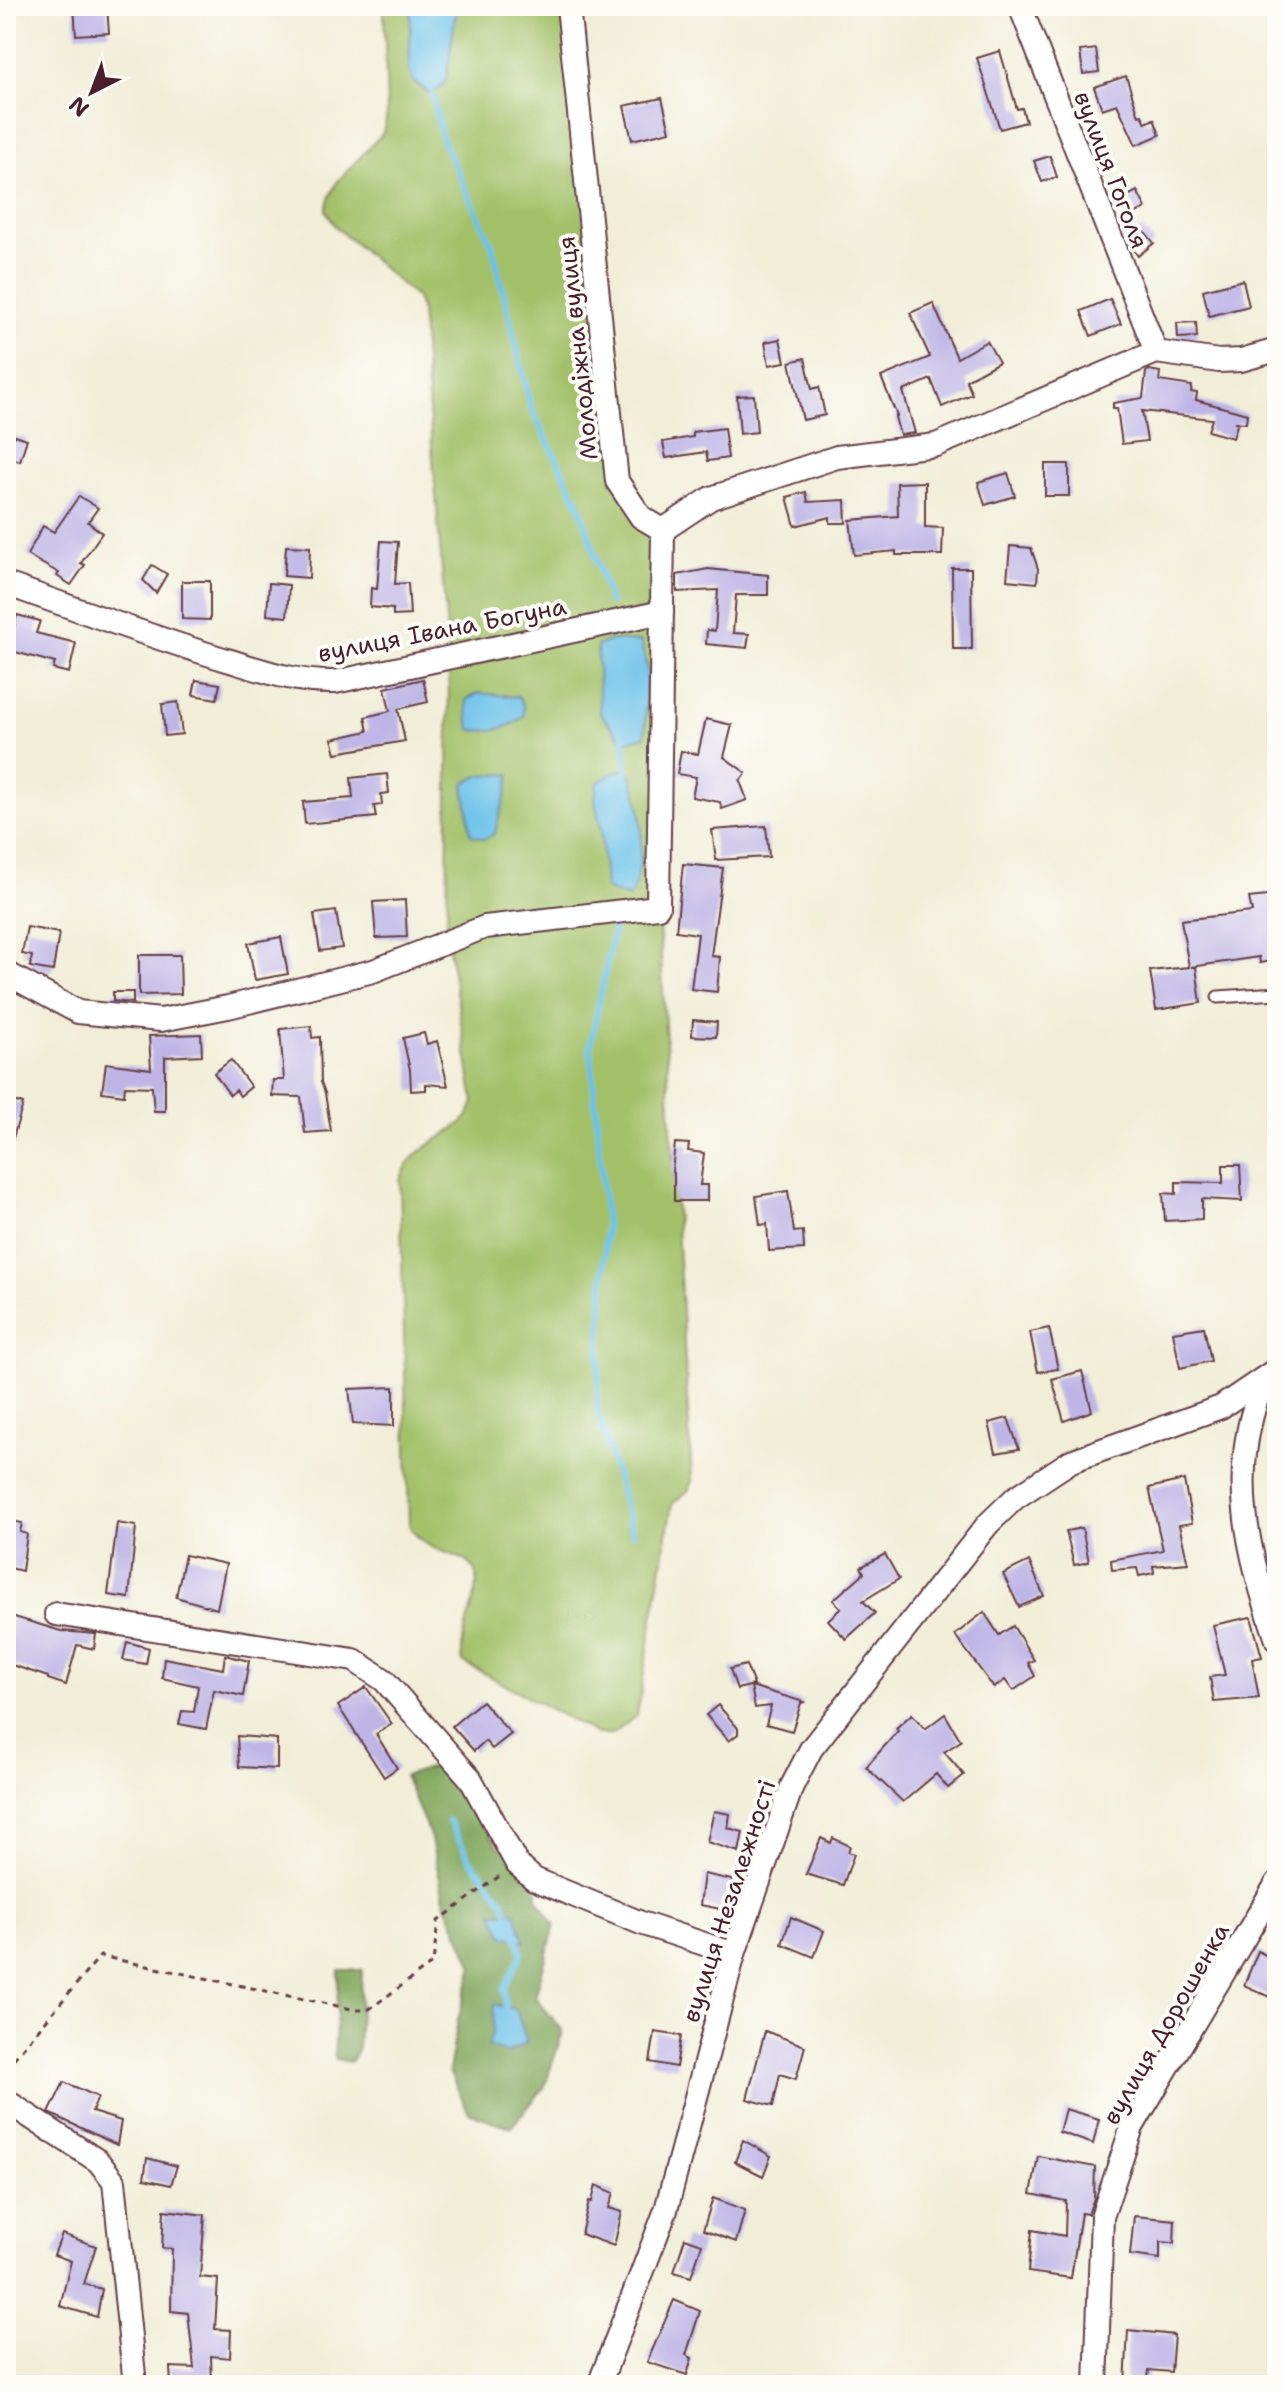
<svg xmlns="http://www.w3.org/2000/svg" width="1283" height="2391" viewBox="0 0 1283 2391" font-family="'Shantell Sans',sans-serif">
  <rect width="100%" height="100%" fill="#fdfcf7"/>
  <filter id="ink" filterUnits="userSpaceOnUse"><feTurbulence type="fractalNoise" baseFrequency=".0125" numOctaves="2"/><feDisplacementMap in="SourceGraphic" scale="16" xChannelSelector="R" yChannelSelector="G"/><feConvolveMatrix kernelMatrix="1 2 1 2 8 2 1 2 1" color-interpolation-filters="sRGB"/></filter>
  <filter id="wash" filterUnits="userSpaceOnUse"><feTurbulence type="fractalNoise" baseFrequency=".006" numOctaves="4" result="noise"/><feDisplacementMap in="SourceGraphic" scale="32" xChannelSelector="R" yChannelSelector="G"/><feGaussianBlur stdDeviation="1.8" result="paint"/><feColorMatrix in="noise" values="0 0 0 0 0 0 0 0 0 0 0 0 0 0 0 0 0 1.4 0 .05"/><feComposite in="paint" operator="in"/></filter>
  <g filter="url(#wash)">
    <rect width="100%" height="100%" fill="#f1edd7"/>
    <path fill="#a3c169" stroke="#76704a" stroke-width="2" d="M384,6H568L617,480L663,530L658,907L692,1480L689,1490L672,1504L637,1715L613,1734H597L463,1662C456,1634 485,1590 475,1570C465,1550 427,1558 409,1525L400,1181C413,1137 465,1139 474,1102L447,936L449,657L421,311L416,297L335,226L326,210L329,198L337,182L383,133L387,115Z"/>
    <g fill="#82a75d" stroke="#666344" stroke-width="2">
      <path d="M445,1763L497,1845L536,1868L537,1898L555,1925L535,1997L563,2031L544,2088L511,2127L469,2113L449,2071L458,2020L473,1966L445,1903L430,1835L404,1776Z"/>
      <path d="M339,1970H362L358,2047L352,2062L334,2059Z"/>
    </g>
    <g fill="#6dc2ea" stroke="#5c708a" stroke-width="2">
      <path d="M411,6H457L446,81L439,89L430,94L413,81L409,71Z"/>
      <path d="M611,640L641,642L647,668L645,736L624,742L600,713L597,646Z"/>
      <path d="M479,693L518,697L523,704L524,716C512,728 485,734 470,729L466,700Z"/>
      <path d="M627,768C645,797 647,868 629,898L605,889L601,829L595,801L597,783L611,774Z"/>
      <path d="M510,774C509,795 499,812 495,833L485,839L471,835L464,783L481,775Z"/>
      <path d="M515,1912L525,1941L504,1936L493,1913Z"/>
      <path d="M494,2004L516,2010L527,2042L507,2053L488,2047L493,2030Z"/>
    </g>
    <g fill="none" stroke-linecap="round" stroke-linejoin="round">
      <g stroke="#6dc2ea" stroke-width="6">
        <path d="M431,88L442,139L492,245L531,408L580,506L610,603"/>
        <path d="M623,735L627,775"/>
        <path d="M614,928L590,1046L606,1225L597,1407L633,1534"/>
        <path d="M449,1821L469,1858L503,1900L510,1919"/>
        <path d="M506,2012L504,1989L522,1953L515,1933"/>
      </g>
    </g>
    <g id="blocks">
      <g fill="#beb5e6">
        <path d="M74,6H107L109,33L76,35Z"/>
        <path d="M1096,49L1099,72L1083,74L1080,51Z"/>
        <path d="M1000,51L1017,109L1022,108L1026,122L1000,129L977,58Z"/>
        <path d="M1126,76L1139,116L1142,115L1146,123L1154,119L1160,135L1136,145L1117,104L1102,109L1094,87Z"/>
        <path d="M662,98L670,131L632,140L624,106Z"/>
        <path d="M1050,156L1057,177L1042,182L1034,161Z"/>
        <path d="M1137,191L1146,208L1126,218L1118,201Z"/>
        <path d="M1142,228L1154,243L1138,256L1127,241Z"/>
        <path d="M1243,280L1249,306L1209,316L1203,290Z"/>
        <path d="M1110,299L1121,324L1091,336L1081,311Z"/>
        <path d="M933,303L957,358L987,341L999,362L966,380L972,394L942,407L931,379L903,391L915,433L900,435L895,417L897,416L881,377L930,357L910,313Z"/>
        <path d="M1196,322L1197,337L1178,338L1177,323Z"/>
        <path d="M780,339L785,362L769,365L765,342Z"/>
        <path d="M805,358L812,389L819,387L825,415L803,420L790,362Z"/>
        <path d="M1149,370L1160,372L1159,381L1192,386L1191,392L1197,393L1196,400L1247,414L1246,423L1235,422H1238L1233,438L1208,431L1212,419L1142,411L1147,441L1122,444L1117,408H1113V403L1143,398L1146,372Z"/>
        <path d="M754,395L757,432L740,434L737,396Z"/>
        <path d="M724,428L728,458L708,461L706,452L666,458L663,442L693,437V432Z"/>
        <path d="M14,435L27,439L20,461L7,457Z"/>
        <rect x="1045" y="464" width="24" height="32"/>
        <path d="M1008,473L1015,496L985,505L978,482Z"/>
        <path d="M925,482V527L943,528L942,555H896V551L854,555L850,520L898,516L897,483Z"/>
        <path d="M806,492L808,502L845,500L846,523H830V517L795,526L787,497Z"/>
        <path d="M79,496L98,508L88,522L102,533L81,563L85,565L71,585L57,576L59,573L27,555L43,526L54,532Z"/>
        <path d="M381,541L398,542L395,584L408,583L410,615L393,616V609L370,607L371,588L377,589Z"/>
        <path d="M286,546L310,547L309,578L284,576Z"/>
        <path d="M1010,546L1031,548L1038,569L1037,583L1007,580Z"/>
        <path d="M152,565L167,574L156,593L143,580Z"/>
        <path d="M952,568H971L972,649H953Z"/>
        <path d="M708,569L768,575V595H736L733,633L749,634L747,648L706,644L707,630L715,631L718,590L677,592V575Z"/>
        <path d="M182,581H210V620L182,619Z"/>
        <path d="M269,583L289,585L287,617L267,615Z"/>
        <path d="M17,615L40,621L36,633L76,643L69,673L53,669L55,663L8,650Z"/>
        <path d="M423,679L428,702L398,709L405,741L336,753L332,739L368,731L365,717L390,711L385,688Z"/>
        <path d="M196,680L220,684L217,699L193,695Z"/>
        <path d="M178,702L182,734L165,736L162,704Z"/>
        <path d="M706,719L732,725L724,757L746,773L740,781L747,800L722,809L720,802L692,797L696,777L677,774L681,751L698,754Z"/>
        <path d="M387,774L389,793L381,794L382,805L374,806L376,817L305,824L303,802L353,798L351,778Z"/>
        <path d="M766,826L769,857L716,860L712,830Z"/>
        <path d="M683,864L723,868L711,956L720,957L717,992L691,989L698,934L676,931Z"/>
        <path d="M1277,895V960L1260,963L1259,957L1191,967H1196L1201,1003L1156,1010L1150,971L1189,967L1181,920L1252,912L1249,898Z"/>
        <path d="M405,900L407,937L376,938L373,902Z"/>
        <path d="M336,911L342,948L320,951L314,914Z"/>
        <path d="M27,927L59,933L53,971L30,967L32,956L22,954Z"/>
        <path d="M281,937L288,974L255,980L248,943Z"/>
        <path d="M139,955H180L181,994L139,995Z"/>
        <path d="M113,992H133V1003L113,1001Z"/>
        <path d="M693,1020L717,1022L716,1037L692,1036Z"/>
        <path d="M311,1026L312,1038L320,1037L321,1082L325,1093L331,1131L305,1133L301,1097L272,1096L273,1080H284L280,1029Z"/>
        <path d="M424,1033L427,1044L437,1041L448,1086L426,1084V1090L411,1091L410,1070L403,1038Z"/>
        <path d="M201,1034L202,1055L165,1057V1111H154L152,1087L125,1086L124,1095L102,1092L106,1063L151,1069L149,1036Z"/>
        <path d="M231,1060L251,1087L240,1096L236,1090L230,1095L214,1073Z"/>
        <path d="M6,1099L23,1104L10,1148L6,1147Z"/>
        <path d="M675,1143L689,1144L688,1151L704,1153L700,1185H707V1201H674V1173L672,1172Z"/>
        <path d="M1223,1165H1240L1242,1201L1202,1199V1219L1165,1221L1163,1193L1176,1194V1182L1223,1183Z"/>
        <path d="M788,1191L794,1232L803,1231L804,1249L769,1251L767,1224L760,1225L756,1196Z"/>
        <path d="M1204,1327L1211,1361L1180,1368L1173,1332Z"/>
        <path d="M1049,1328L1058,1369L1038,1372L1030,1332Z"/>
        <path d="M1082,1371L1092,1411L1064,1421L1052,1379Z"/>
        <path d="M394,1387V1426L353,1424L349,1389Z"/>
        <path d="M1008,1418L1019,1449L996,1453L989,1423Z"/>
        <path d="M1184,1480L1192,1523L1179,1525L1188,1563L1153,1566L1154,1573L1139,1576L1137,1568L1112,1570L1111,1560L1163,1550L1149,1488Z"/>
        <path d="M6,1520L22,1523L20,1532L27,1534L22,1571L6,1567Z"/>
        <path d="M117,1523L136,1526L129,1598L108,1595Z"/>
        <path d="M1082,1528L1089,1562L1074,1565L1066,1531Z"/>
        <path d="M885,1554L899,1579L863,1601L875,1613L846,1639L828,1620L841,1608L833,1600L864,1573L861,1567Z"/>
        <path d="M185,1555L226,1564L217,1609L176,1597Z"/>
        <path d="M1029,1561L1044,1596L1019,1607L1003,1574Z"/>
        <path d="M984,1612L999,1635L1013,1626L1034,1660L1028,1663L1035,1676L1013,1691L1005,1680L994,1688L955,1635Z"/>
        <path d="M11,1616L61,1631L96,1634L94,1649L77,1645L66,1685L48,1679V1677L6,1663V1637Z"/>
        <path d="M1251,1617L1262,1657L1252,1659L1259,1698L1214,1702L1210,1677L1225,1675L1213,1625Z"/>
        <path d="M127,1642L149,1648L146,1664L123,1660Z"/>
        <path d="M225,1655L249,1661L243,1696L214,1690L206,1729L179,1724L182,1711L194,1712L198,1686L162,1678L164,1658L223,1669Z"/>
        <path d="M746,1665L754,1685L737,1689L730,1669Z"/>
        <path d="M751,1686L804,1702L801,1703L792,1731L766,1724L771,1706L755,1708Z"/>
        <path d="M366,1687L392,1724L376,1734L397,1768L384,1777L338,1706Z"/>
        <path d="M482,1701L511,1734L492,1749L485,1741L474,1751L452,1726Z"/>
        <path d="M718,1705L738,1728V1734L729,1741L706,1715Z"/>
        <path d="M912,1714L925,1729L945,1714L961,1741L944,1752L964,1775L948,1788L936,1774L903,1802L866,1767L898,1731L896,1728Z"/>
        <path d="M237,1736L277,1739V1769L239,1767Z"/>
        <path d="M714,1811L730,1814L728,1828L743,1832L739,1852L707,1842Z"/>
        <path d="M821,1838L831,1843L833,1838L850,1846L848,1852L854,1854L843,1885L806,1874Z"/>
        <path d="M704,1874L732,1880L726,1910L700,1905Z"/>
        <path d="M791,1917L824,1931L814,1957L782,1944Z"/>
        <path d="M1258,1951L1277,1961V2000L1244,1985Z"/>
        <path d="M765,2031L805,2046L796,2079L780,2074L773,2106L747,2099Z"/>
        <path d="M655,2032L681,2036L676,2067L650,2062Z"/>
        <path d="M64,2082L98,2097L92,2112L121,2121L117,2145L49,2113Z"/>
        <path d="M1065,2109L1099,2119L1093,2144L1059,2132Z"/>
        <path d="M743,2140L771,2156L763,2176L735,2162Z"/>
        <path d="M1038,2156L1095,2167L1094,2198L1088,2214L1081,2213L1071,2278L1028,2272L1032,2230L1065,2236L1066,2201L1031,2194Z"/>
        <path d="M147,2158L177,2166L171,2185L144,2179Z"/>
        <path d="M596,2185L614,2193L609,2208L622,2212L614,2246L581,2234L589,2201L592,2202Z"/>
        <path d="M713,2198L745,2210L736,2242L703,2230Z"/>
        <path d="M164,2210L205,2215L200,2277L218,2279L215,2329L231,2330L230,2358L211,2356L212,2385H171L170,2367L194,2368L188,2313L171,2311L172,2249L162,2248Z"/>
        <path d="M1134,2216L1175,2220L1174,2243L1160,2242V2259L1130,2255Z"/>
        <path d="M62,2234L96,2246L84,2284L102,2289L97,2317L60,2306L71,2261L54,2255Z"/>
        <path d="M685,2238L702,2244L691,2277L674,2272Z"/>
        <path d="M674,2300L700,2311L686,2355L692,2358L687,2375L647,2362Z"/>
        <path d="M1128,2330L1174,2335L1171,2372L1149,2370L1147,2385H1125Z"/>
      </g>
    </g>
  </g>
  <g filter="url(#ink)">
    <use href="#blocks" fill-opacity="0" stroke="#633e45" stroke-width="2"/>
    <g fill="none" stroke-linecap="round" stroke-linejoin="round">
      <defs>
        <path id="service" d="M1218,997L1277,993"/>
        <g id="minor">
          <path d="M1020,6L1156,352"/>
          <path d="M663,530L711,498L837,457L936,445L1156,352L1219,361L1241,360L1277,350"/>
          <path d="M6,584C80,610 153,638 227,660C264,671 297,683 335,682L662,612"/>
          <path d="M6,973L78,1012L161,1020L228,1007L373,971L485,927L658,907L663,530L641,517L617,481L568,6"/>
          <path d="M1264,1380C1226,1470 1247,1551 1277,1640"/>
          <path d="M56,1614L354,1660L384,1680L470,1778L517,1864L534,1879L641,1923L734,1954"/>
          <path d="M6,2101L98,2161L114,2181L135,2385"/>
          <path d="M599,2385L666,2210L734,1954L792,1786L811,1749L988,1524L1015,1498L1071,1461L1221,1407L1277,1369"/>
          <path d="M1096,2385L1102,2217L1132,2127L1277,1883"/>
        </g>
      </defs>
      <use href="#service" stroke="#633e45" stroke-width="15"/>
      <use href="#minor" stroke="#633e45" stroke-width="26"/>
      <path stroke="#633e45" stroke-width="3" stroke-dasharray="6 6" stroke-linecap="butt" d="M6,2068L100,1956L356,2010H368L433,1963L438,1921L501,1875"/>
      <use href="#service" stroke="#fff" stroke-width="11"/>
      <use href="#minor" stroke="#fff" stroke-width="22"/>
    </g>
  </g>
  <g text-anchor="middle" stroke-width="8" stroke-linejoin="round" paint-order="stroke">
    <g font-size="24" fill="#4a1f2b" stroke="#fdfcf7">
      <text transform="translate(1111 170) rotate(69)" y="8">вулиця Гоголя</text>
      <text transform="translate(578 348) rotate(-96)" y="8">Молодіжна вулиця</text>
      <text transform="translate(442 630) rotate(-11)" y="8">вулиця Івана Богуна</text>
      <text transform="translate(729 1901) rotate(-72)" y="8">вулиця Незалежності</text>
      <text transform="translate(1166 2024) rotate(-60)" y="8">вулиця Дорошенка</text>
    </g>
  </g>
  <rect width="1283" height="2391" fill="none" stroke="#fdfcf7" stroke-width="32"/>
  <g transform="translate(92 92) rotate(222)" stroke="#fdfcf7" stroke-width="6" paint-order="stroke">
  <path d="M0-6L14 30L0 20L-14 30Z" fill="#4a1f2b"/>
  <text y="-12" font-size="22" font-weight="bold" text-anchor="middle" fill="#4a1f2b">N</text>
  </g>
</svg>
